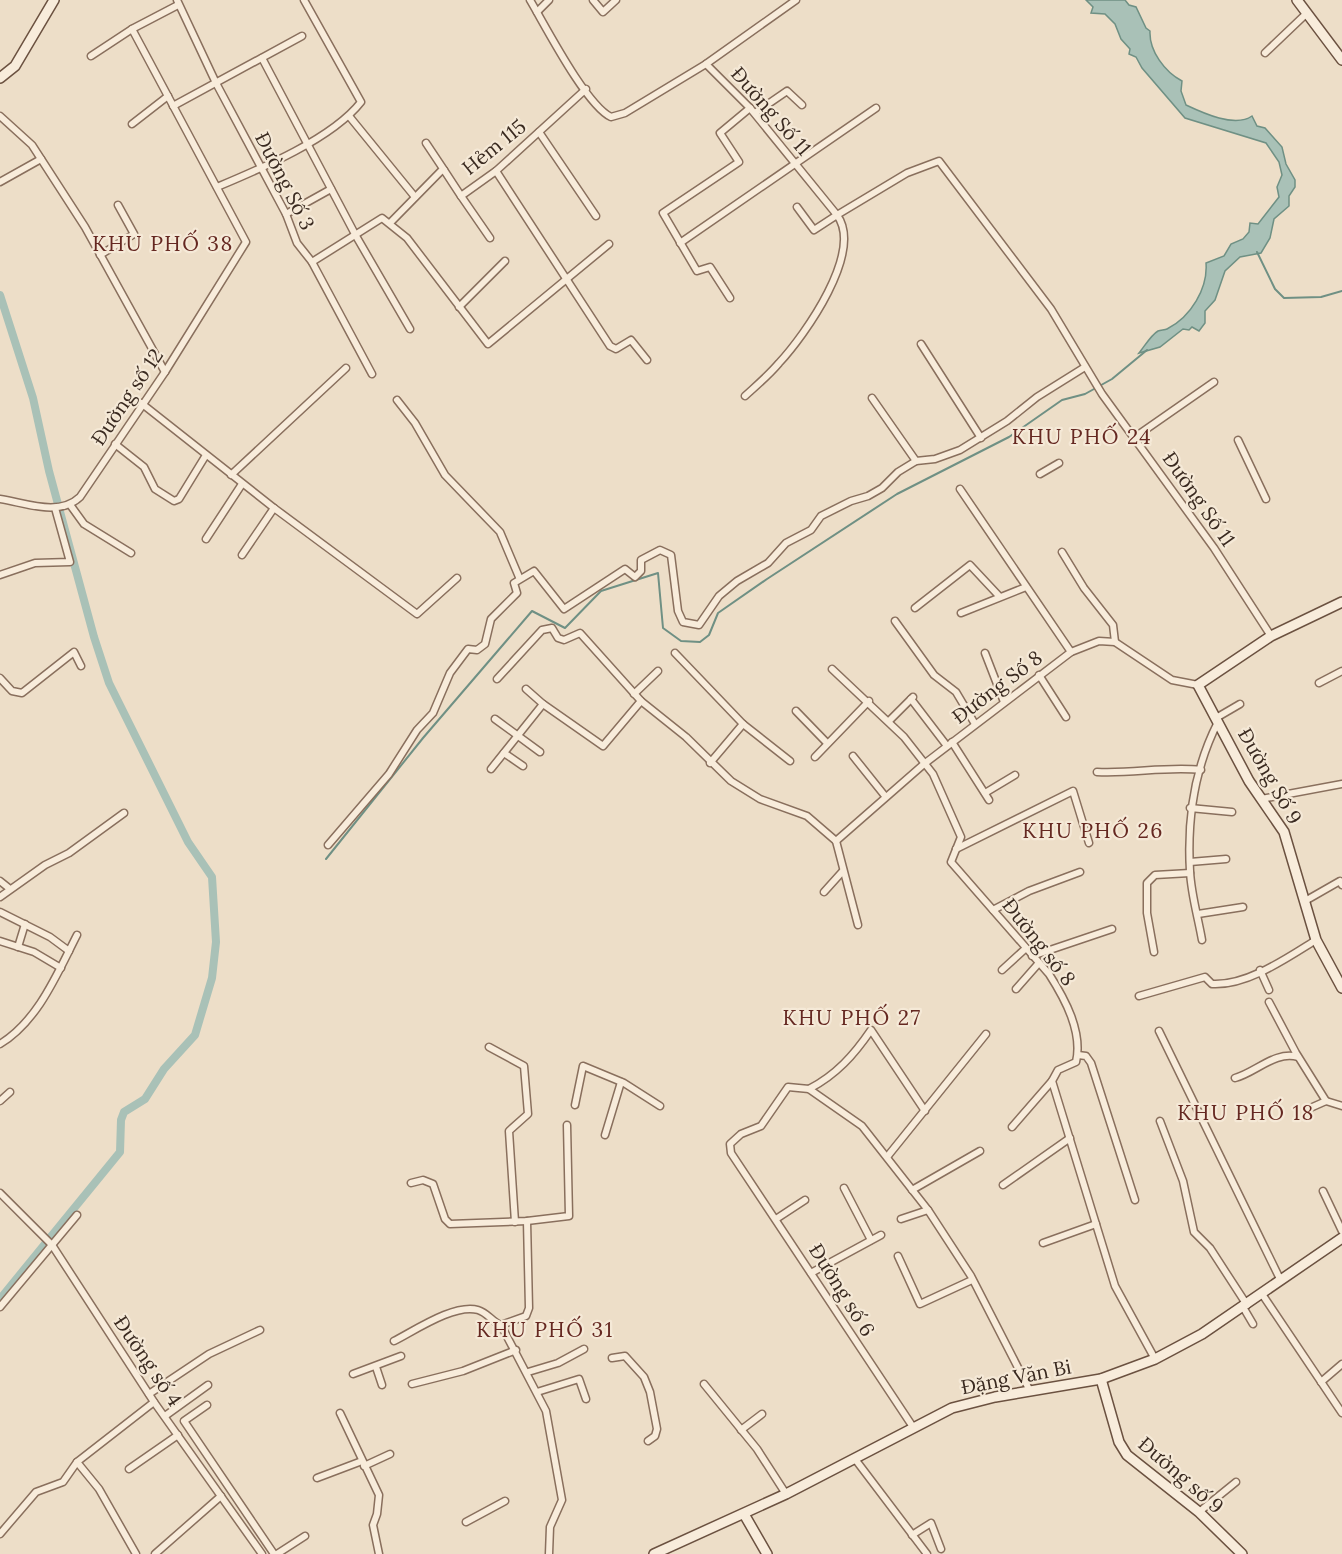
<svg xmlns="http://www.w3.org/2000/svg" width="1342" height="1554" viewBox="0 0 1342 1554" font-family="Lora,serif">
  <rect width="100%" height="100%" fill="#eddec8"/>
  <path fill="#a9c1b7" stroke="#6f9084" stroke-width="1.5" d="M1086,0H1125L1129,5L1136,7L1146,28L1150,31C1149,51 1165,72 1182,81L1181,91L1186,105C1203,113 1235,128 1252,116L1257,126L1265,128L1282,147L1286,164L1295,180V187L1289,196V206L1274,219L1270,238L1261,253L1240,257L1225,271L1215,300L1205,311V323L1199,331L1192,327L1189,330L1183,329L1160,347L1139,353C1144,347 1151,335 1158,331C1161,330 1165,330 1167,329C1191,317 1208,288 1206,263L1224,256L1231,244L1243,239L1249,232L1250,223L1258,224L1279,197L1277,187L1282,175L1279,162L1266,143L1185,118L1142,68L1136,57L1129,54L1130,49L1121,39L1115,24L1105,14L1091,13L1093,7Z"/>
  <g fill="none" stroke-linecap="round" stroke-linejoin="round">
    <g stroke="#6f9084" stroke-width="2">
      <path d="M1257,252L1275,289L1284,298L1321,297L1342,291"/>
      <path d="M326,859L423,738L532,611L565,628L601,591L658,573L663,628L681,641L700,642L709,635L718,613L767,579L897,494L1009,437L1062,400L1085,394L1112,379L1147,350"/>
    </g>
    <path stroke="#a9c1b7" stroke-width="8" d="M0,295L33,398L49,471L94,637L109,683L188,842L212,877L216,942L212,978L195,1035L164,1069L145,1099L124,1112L121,1120L120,1152L0,1299"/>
    <defs>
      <g id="street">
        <path d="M177,0L216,83L286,214L297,243L312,262L372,374"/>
        <path d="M530,0C546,27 586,105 611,117L625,113L706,64L796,0"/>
        <path d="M593,0L603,12L616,0"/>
        <path d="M537,12L549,0"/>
        <path d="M1265,53L1307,13"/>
        <path d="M91,56L132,29L178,5"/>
        <path d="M262,58L356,236L410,329"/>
        <path d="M706,64L750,108L837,215L907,173L939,161L1051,309L1102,394L1214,548L1271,636"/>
        <path d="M173,106L302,36"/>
        <path d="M755,113L787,91L802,105"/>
        <path d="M0,116L32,145L85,227L165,372"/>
        <path d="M349,116L415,197"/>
        <path d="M132,124L168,96"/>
        <path d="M539,132L596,216"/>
        <path d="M426,143L444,170"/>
        <path d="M496,171L610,346L616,349L631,340L647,360"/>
        <path d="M0,182L41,159"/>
        <path d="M217,187C260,169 332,139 361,102L304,0"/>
        <path d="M286,214L331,189"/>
        <path d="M390,223L441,171L444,170L461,196"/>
        <path d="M490,238L461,196L496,171L586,89"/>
        <path d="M680,243L876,108"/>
        <path d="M100,255L134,234L118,205"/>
        <path d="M312,262L382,218L407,238L488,344L609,244"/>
        <path d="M730,298L710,267L697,271L663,213L739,162L720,133L750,108"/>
        <path d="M459,307L505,261"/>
        <path d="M921,344L981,438"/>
        <path d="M745,396C757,385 769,375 779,363C805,335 864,252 837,215L814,230L797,207"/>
        <path d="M872,398L916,461"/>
        <path d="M397,400L415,423L445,475L500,532L519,577"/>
        <path d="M141,403L274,508L417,614L457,578"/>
        <path d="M1135,437L1214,382"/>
        <path d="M1238,440L1266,499"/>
        <path d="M115,444L144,467L155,489L174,501L179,499L206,455"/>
        <path d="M1040,474L1059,463"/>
        <path d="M231,475L346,368"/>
        <path d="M960,489L1071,652"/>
        <path d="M0,499C26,503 59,517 80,497L165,372L246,242L132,29"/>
        <path d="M71,506L84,524L131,553"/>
        <path d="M206,539L242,484"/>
        <path d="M1062,552L1084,588L1113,625L1115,642"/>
        <path d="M242,555L274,508"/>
        <path d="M0,575L35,563L70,562L55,508"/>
        <path d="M915,608L970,565L999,596"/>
        <path d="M961,613L1026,587"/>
        <path d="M895,621L934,675L956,692L975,724"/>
        <path d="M675,653L743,724L790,761"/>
        <path d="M985,653L1004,702"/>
        <path d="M832,669L904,737L933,774L961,837L951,862L1049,974C1065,999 1083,1032 1076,1062L1058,1070L1052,1081L1115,1286L1155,1359"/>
        <path d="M1039,675L1066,717"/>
        <path d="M0,678L12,691L22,693L74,652L81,666"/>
        <path d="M497,679L542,630L552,628L558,638L564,640L580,633L641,701L686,737L731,781L760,799L807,816L836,841"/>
        <path d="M1319,683L1342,671"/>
        <path d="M634,694L658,671"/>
        <path d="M911,699L947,746"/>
        <path d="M543,704L603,746L641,701"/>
        <path d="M796,711L827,743"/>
        <path d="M1216,718L1240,704"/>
        <path d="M495,719L540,752"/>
        <path d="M889,721L913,697"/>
        <path d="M952,742L989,800"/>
        <path d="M504,753L523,766"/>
        <path d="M853,756L885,796"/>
        <path d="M815,757L869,701"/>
        <path d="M710,763L743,724"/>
        <path d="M491,769L543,704L526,689"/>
        <path d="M1097,772C1132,774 1167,766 1201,770"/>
        <path d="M985,793L1015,775"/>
        <path d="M1261,799L1342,784"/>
        <path d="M1190,808L1232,812"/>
        <path d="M836,841L924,764L1071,652L1099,641L1115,642L1172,680L1198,685"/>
        <path d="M836,841L858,925"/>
        <path d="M328,845L389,774L417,730L433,713L450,673L468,649L477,650L485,644L491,619L517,593L514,583L534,571L564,609L625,569L635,577L641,571V560L660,550L671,555L678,611L683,622L699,625L719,596L737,581L768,563L786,543L811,530L821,516L851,501L868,496L882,488L898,472L916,461L935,459L960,450L1007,421L1037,397L1085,367"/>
        <path d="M956,849L1073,791L1089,843"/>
        <path d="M1190,862L1226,859"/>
        <path d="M0,881L10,889"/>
        <path d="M824,892L842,872"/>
        <path d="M0,897L45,865L69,853L124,813"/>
        <path d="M1305,901L1340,881L1342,885"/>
        <path d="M993,910L1029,891L1080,872"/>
        <path d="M0,912L50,937L69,951"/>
        <path d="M1198,914L1243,907"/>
        <path d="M1202,940C1198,917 1191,894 1190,871C1187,820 1195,767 1218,722"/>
        <path d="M0,941L34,952L61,968"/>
        <path d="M18,947L25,924"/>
        <path d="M1154,952L1147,913V883L1155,875L1190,873"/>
        <path d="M1032,956L1112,929"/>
        <path d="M1002,970L1025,949"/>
        <path d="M1260,970L1269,990"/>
        <path d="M1016,989L1038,964"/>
        <path d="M1139,996L1205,977L1212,984C1247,986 1287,958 1316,940"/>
        <path d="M1269,1002L1296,1053L1326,1101"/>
        <path d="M1159,1031L1281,1281"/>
        <path d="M0,1044C38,1021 57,974 77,935"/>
        <path d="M489,1047L524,1066L528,1114L509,1131L515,1222"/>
        <path d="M1078,1055L1086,1056L1091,1063L1135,1200"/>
        <path d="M1235,1078C1255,1073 1276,1050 1298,1057"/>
        <path d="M809,1089C836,1075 854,1055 871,1030L925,1111"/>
        <path d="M0,1101L10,1092"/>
        <path d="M575,1105L583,1066L624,1083L660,1106"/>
        <path d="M1308,1109L1326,1101L1342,1106"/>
        <path d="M1160,1121L1183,1181L1194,1232L1210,1248L1247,1305"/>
        <path d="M1012,1127L1052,1081"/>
        <path d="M605,1135L621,1082"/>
        <path d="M887,1157L986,1034"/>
        <path d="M411,1183L423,1180L433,1184L445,1219L450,1224L527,1221L569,1216L567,1125"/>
        <path d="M1003,1185L1070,1138"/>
        <path d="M844,1188L871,1240"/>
        <path d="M912,1190L980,1151"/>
        <path d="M1323,1191L1342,1231"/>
        <path d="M0,1193L52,1245L154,1402L262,1554"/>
        <path d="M776,1219L805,1200"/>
        <path d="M901,1219L928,1210"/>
        <path d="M1043,1243L1096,1224"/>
        <path d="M898,1256L920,1304L972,1280"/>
        <path d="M811,1273L881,1235"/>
        <path d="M1262,1294L1342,1413"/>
        <path d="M0,1307L77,1215"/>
        <path d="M1243,1307L1253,1324"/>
        <path d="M501,1325L546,1411L562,1500L550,1527L549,1554"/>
        <path d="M394,1341C414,1331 455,1303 478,1310C488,1313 491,1321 501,1325L526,1316L529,1308L527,1221"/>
        <path d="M612,1358L625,1356L644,1377L650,1392L657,1429L655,1436L648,1441"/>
        <path d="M376,1367L382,1385"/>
        <path d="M528,1372L558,1363L584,1349"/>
        <path d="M353,1374L401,1356"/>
        <path d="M1321,1382L1342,1364"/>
        <path d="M412,1384L463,1371L516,1350"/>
        <path d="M704,1384L757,1449L786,1494"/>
        <path d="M537,1392L579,1379L586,1399"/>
        <path d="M149,1394L209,1354L260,1330"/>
        <path d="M207,1405L184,1421L274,1554"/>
        <path d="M340,1413L379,1495L377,1514L373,1525L379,1554"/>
        <path d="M165,1416L208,1385"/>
        <path d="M913,1427L731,1153L730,1144L741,1134L761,1126L788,1087L809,1089L862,1126L928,1210L971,1276L1030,1391"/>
        <path d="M741,1430L762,1414"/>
        <path d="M855,1459L927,1554"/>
        <path d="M77,1462L99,1489L136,1554"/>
        <path d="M364,1466L390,1454"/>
        <path d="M129,1469L178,1435"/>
        <path d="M317,1478L362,1461"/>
        <path d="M1199,1512L1236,1482"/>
        <path d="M466,1522L505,1501"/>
        <path d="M0,1534L36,1492L63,1482L77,1462L154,1402"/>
        <path d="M912,1535L931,1523L941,1549"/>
        <path d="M155,1554L221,1496"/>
        <path d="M277,1554L305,1536"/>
      </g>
      <g id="secondary">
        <path d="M1297,0L1342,60"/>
        <path d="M0,78L15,66L54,0"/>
        <path d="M1342,602L1271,636L1198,685L1249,781L1284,832L1316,940L1342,988"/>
        <path d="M1101,1379L1119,1442L1127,1455L1199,1512L1242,1554"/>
        <path d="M744,1514L767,1554"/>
        <path d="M654,1554L786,1494L952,1408L995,1397L1101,1379L1155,1359L1202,1334L1342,1238"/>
      </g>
    </defs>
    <use href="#street" stroke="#896f5d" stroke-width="9"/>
    <use href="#secondary" stroke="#6b5140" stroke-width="12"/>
    <use href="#street" stroke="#f8ecdb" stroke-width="6"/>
    <use href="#secondary" stroke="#f8ecdb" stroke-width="9"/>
  </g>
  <g text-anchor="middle" stroke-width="4.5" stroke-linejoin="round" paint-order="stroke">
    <g font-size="20" fill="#3a2a20" stroke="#f5e9d7">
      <text transform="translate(771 111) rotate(49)" y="7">Đường Số 11</text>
      <text transform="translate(494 147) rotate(-39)" y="7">Hẻm 115</text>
      <text transform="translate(285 181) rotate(63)" y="7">Đường Số 3</text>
      <text transform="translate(127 397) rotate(-56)" y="7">Đường số 12</text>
      <text transform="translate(1199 499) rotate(55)" y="7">Đường Số 11</text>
      <text transform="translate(997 687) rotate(-37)" y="7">Đường Số 8</text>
      <text transform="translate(1270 776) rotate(60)" y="7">Đường Số 9</text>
      <text transform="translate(1039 942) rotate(52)" y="7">Đường số 8</text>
      <text transform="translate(842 1290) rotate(58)" y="7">Đường số 6</text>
      <text transform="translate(148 1361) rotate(56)" y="7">Đường số 4</text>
      <text transform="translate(1016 1377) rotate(-11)" y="7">Đặng Văn Bi</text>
      <text transform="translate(1181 1475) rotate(41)" y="7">Đường số 9</text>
    </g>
    <g font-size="21" letter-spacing="1.5" fill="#652821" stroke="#f5e9d7">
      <text x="163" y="251">KHU PHỐ 38</text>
      <text x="1082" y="444">KHU PHỐ 24</text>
      <text x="1093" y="838">KHU PHỐ 26</text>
      <text x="852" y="1025">KHU PHỐ 27</text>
      <text x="1246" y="1120">KHU PHỐ 18</text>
      <text x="545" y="1337">KHU PHỐ 31</text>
    </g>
  </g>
</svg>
